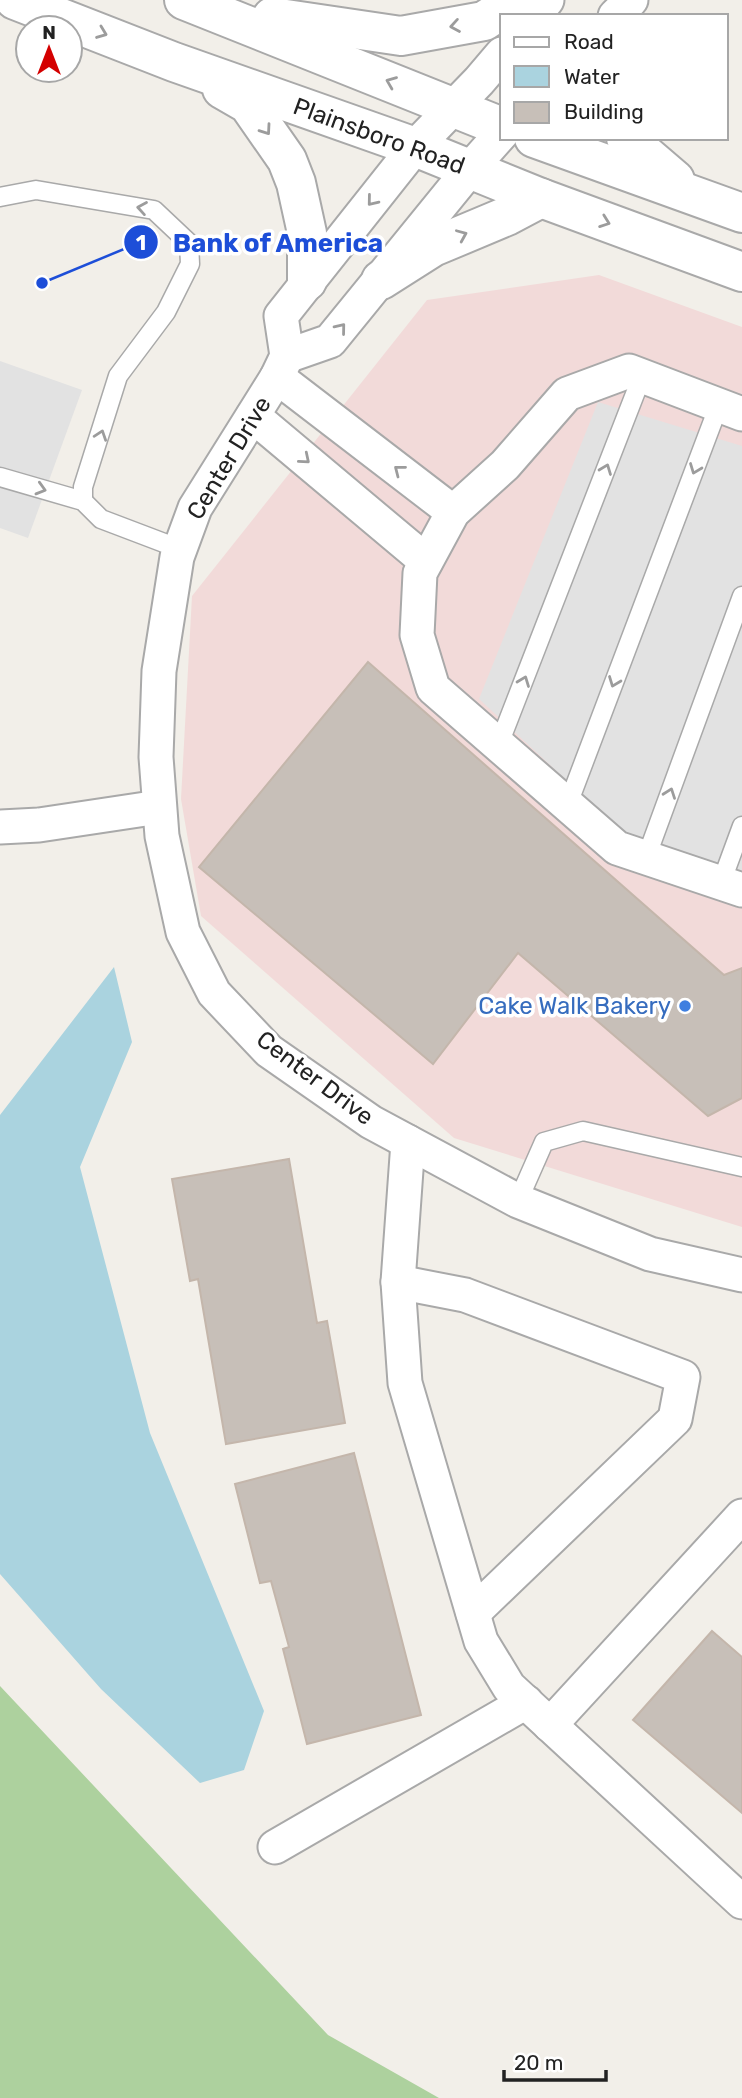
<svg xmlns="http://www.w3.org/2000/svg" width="742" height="2098" viewBox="0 0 742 2098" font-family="Rubik,sans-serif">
  <rect width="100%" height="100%" fill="#f2efe9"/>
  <path fill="#f2dad9" d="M599,275L742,327V1227L454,1138L201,916L181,799L192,596L427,300Z"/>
  <path fill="#add19e" d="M0,1686L328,2035L439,2098H0Z"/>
  <g fill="#e2e2e2">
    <path d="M0,361L82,390L28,538L0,528Z"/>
    <path d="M598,402L742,446V873L622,832L479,699Z"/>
  </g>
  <path fill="#aad3df" d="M114,967L132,1042L80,1167L150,1433L264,1711L244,1770L200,1783L101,1689L0,1574V1115Z"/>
  <g fill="#c7bfb8" stroke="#c4b6ab" stroke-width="2">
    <path d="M368,662L724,975L742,968V1098L708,1116L518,953L433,1064L199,867Z"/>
    <path d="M289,1159L317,1323L327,1321L345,1423L226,1444L198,1279L190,1281L172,1179Z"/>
    <path d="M354,1453L421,1715L307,1744L283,1649L289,1647L271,1581L260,1583L235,1484Z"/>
    <path d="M712,1631L742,1657V1813L633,1720Z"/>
  </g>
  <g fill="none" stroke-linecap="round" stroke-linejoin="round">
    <defs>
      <g id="service">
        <path d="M0,197L36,190L154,210L189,243L190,264L166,312L118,376L83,487V501"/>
        <path d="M0,477L83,501L101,519L180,549"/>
        <path d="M499,744L642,376"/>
        <path d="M568,804L719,405"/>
        <path d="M646,858L742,596"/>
        <path d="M721,883L742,826"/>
        <path d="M518,1201L544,1142L583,1131L742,1167"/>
      </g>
      <g id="minor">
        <path d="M534,16L547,0"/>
        <path d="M615,16L631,0"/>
        <path d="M502,54L479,81L415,147L281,316L287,356L277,377L195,508L177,557L159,671L156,757L162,836L183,932L214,993L269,1051L371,1122L518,1201L650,1254L742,1275"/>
        <path d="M287,356L330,341L470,169L502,133"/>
        <path d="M277,377L453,512"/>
        <path d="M742,414L629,371L567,394L505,465L453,512L420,573L417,635L433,688L617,848L742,890"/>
        <path d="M253,416L426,561"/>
        <path d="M0,827L39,825L159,807"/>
        <path d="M408,1142L398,1282L405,1383L481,1641L509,1687L742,1902"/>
        <path d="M398,1282L465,1295L683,1377L675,1419L473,1613"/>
        <path d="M550,1725L742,1516"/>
        <path d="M275,1847L526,1702"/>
      </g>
      <g id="tertiary">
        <path d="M15,0L174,62L415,147L541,198L742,272"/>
        <path d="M184,0L502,127"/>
        <path d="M272,17L401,36L484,21L516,0"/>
        <path d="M222,89L248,104L287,160L296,183L307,233V281"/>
        <path d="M534,138L742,213"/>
        <path d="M626,138L675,180"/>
        <path d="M381,280L433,247L507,216L541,198"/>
      </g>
    </defs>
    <use href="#service" stroke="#a9a9a9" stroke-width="21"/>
    <use href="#minor" stroke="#a9a9a9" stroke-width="37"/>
    <use href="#tertiary" stroke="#a9a9a9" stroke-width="42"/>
    <use href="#service" stroke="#fff" stroke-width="18"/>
    <use href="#minor" stroke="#fff" stroke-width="33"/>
    <use href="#tertiary" stroke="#fff" stroke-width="38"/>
  </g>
  <defs><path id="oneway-chevron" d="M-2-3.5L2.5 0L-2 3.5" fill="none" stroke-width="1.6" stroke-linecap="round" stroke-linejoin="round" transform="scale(1.75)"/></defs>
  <g stroke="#9c9c9c">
    <use href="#oneway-chevron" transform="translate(455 26) rotate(170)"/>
    <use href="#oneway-chevron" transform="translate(102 33) rotate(21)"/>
    <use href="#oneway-chevron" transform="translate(391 82) rotate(-158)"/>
    <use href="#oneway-chevron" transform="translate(266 130) rotate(55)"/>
    <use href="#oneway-chevron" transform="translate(372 201) rotate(129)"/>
    <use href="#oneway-chevron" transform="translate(142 208) rotate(-170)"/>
    <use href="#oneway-chevron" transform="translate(605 222) rotate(20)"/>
    <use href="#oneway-chevron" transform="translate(462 235) rotate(-23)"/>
    <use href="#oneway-chevron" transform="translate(341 328) rotate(-51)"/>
    <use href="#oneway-chevron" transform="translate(101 435) rotate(-71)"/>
    <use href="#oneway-chevron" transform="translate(305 459) rotate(40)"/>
    <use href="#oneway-chevron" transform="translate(606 469) rotate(-69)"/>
    <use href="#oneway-chevron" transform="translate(695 469) rotate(111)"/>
    <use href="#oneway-chevron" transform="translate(399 470) rotate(-142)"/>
    <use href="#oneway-chevron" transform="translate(41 489) rotate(16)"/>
    <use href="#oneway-chevron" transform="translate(524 681) rotate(-69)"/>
    <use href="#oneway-chevron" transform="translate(614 682) rotate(111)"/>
    <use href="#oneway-chevron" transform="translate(670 793) rotate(-70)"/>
  </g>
  <circle fill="#3f7fe0" stroke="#fff" stroke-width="2.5" cx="685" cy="1006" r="7"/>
  <g text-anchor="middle" stroke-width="7" stroke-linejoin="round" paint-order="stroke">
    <g font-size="24" fill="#222" stroke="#fff">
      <text transform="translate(379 136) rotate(20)" y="8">Plainsboro Road</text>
      <text transform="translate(229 458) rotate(-59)" y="8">Center Drive</text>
      <text transform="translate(315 1078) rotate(37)" y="8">Center Drive</text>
    </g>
    <g font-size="24" fill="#366cbe" stroke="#fff" text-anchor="end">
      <text x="671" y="1014">Cake Walk Bakery</text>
    </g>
  </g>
  <path fill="none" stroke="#1d4ed8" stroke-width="2.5" d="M42 283L141 242"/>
  <g fill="#1d4ed8" stroke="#fff" stroke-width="2.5">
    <circle cx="42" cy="283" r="7"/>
    <circle cx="141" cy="242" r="18"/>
  </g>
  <g font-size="21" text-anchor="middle" font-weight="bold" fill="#fff">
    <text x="141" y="250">1</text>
  </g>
  <g font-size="26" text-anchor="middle" font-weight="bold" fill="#1d4ed8" stroke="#fff" stroke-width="7" stroke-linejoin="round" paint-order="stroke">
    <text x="278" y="252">Bank of America</text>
  </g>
  <rect x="500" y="14" width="228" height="126" fill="#ffffff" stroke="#a7a7a7" stroke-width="2"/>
  <rect x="514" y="37" width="35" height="10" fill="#ffffff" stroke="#a7a7a7" stroke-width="2"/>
  <text x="564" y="49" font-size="21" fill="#222222">Road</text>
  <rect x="514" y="66" width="35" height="21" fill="#aad3df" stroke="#a7a7a7" stroke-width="2"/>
  <text x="564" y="84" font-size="21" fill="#222222">Water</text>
  <rect x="514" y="102" width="35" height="21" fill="#c7bfb8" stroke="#a7a7a7" stroke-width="2"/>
  <text x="564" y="119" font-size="21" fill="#222222">Building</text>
  <g transform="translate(49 49)"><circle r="33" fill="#ffffff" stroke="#a7a7a7" stroke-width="2"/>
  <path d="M0-5L12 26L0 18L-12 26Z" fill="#d40000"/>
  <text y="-10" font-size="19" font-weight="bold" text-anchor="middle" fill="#222222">N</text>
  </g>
  <path d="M504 2070v10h102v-10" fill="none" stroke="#222222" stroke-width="3.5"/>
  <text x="514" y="2070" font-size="21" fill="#222222" stroke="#ffffff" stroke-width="5" paint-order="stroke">20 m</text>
</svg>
